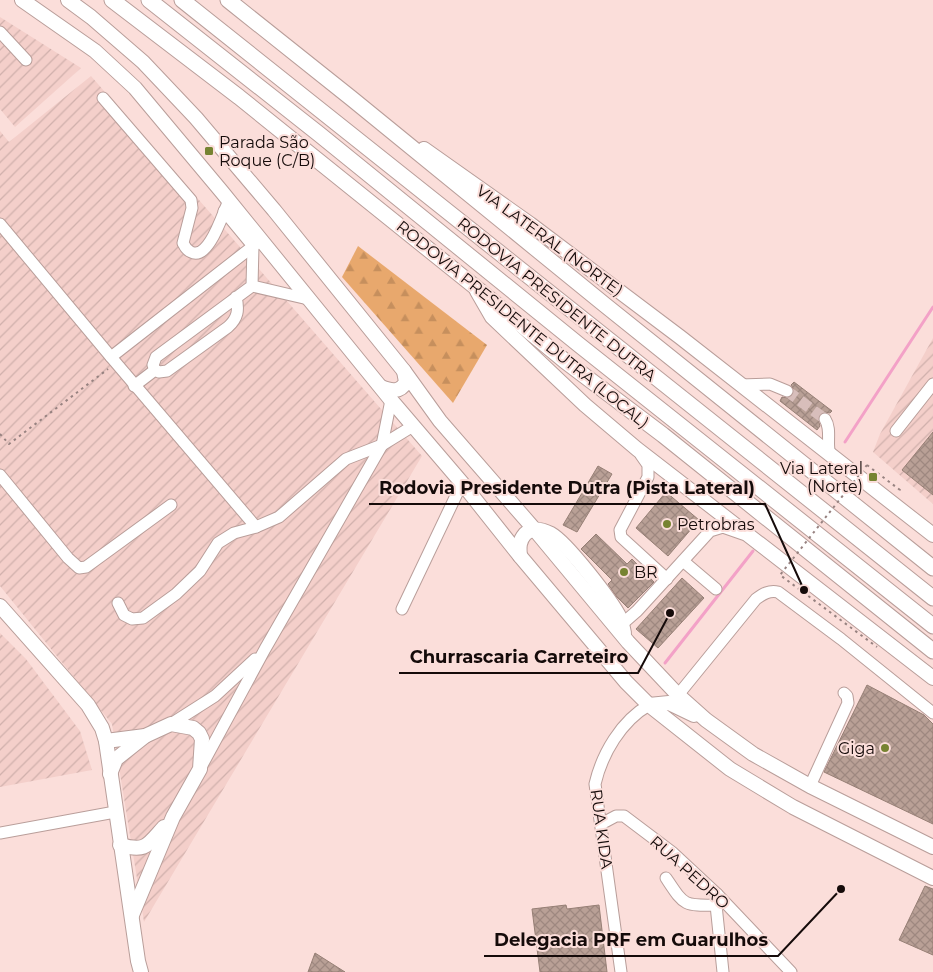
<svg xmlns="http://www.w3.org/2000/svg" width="933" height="972" viewBox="0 0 933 972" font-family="Montserrat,sans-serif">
  <defs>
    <pattern id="industrial-furrows" width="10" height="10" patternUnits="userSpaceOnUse" patternTransform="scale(1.25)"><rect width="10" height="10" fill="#f4cfca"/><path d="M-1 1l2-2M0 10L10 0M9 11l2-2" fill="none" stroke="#d0b0ac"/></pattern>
    <pattern id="forest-firs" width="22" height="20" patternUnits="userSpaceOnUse" patternTransform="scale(1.25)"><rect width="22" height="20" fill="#e8a86d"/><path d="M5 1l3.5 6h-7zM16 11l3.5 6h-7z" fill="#c68f5d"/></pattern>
    <pattern id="building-cross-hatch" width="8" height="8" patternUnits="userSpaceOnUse" patternTransform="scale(1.25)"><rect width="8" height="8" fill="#b9a096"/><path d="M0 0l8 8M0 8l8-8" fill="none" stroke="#9e8880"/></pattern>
  </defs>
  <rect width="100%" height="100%" fill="#fbdeda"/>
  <g fill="url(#industrial-furrows)">
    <path d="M0,17L81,68L15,127L0,109Z"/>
    <path d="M91,76L422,456L144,922L112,724L0,586V131L9,142Z"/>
    <path d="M933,338V504L873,452L880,434Z"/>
    <path d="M0,633L26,659L80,731L92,770L0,787Z"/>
  </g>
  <path fill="url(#forest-firs)" d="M358,246L487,345L453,403L342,277Z"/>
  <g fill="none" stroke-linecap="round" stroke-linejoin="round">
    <g stroke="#f3a1c7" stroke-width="3">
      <path d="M845,442L933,307"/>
      <path d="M665,663L753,551"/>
    </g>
  </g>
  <g fill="url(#building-cross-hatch)" stroke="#967f75">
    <path d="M794,382L832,411L830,413L825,412L819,414L818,419L820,426L817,430L780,401L782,397L788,398L792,397L794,390L791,385Z"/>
    <path d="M933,432V495L902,470Z"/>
    <path d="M598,466L612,474L577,532L563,525Z"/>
    <path d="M666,492L699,520L668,556L636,528Z"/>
    <path d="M596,534L627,564L632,559L654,582L628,608L616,596L608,584L612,580L581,549Z"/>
    <path d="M682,578L704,598L658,648L636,629Z"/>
    <path d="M867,685L924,715L933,724V824L824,772Z"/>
    <path d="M925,886L933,889V955L899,940Z"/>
    <path d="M566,905L567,909L599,905L607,972H540L532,909Z"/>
    <path d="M315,953L345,972H308Z"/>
  </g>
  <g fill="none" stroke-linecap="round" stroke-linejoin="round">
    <path stroke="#d8bebb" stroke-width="11" stroke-dasharray="11 5.5" stroke-linecap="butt" d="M787,391L825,419"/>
    <defs>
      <g id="minor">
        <path d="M0,32L26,60"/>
        <path d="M103,98L191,200L192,208L183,243C185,247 186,250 191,252C208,261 222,216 227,205"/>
        <path d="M224,211L253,246L252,286L156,357L153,365L155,370L159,372L167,371L228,327C238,318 239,310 236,297"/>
        <path d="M0,224L111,357L261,240"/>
        <path d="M252,286L308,299"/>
        <path d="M111,357L256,527"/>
        <path d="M740,385L770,384L787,391"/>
        <path d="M134,386L155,370"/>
        <path d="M825,419C832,430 826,443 830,455"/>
        <path d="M896,431L933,384"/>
        <path d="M641,455L648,465V477L620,530L621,537L667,579"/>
        <path d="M0,475L68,558L79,568L86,567L171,505"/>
        <path d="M683,561L716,589"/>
        <path d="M118,603L124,615L132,619L143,618L176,594L200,571L218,543L234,533L256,527L279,517L346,459L382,445L413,426"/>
        <path d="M402,609L462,483"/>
        <path d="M622,624L637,611L710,531L723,527L743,534"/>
        <path d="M678,695L756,599C763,594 769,590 778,592L841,639L933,713"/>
        <path d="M171,724L215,696L255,659"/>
        <path d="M201,767L265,649L382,445L391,400"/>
        <path d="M810,786L848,703L847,696L844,693"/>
        <path d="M601,824L616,816H624L673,853L717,894L791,972"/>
        <path d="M0,833L115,812"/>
        <path d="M666,878C684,905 683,906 716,905"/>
        <path d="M717,894L716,905L723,972"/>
        <path d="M621,972L595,784C602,754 621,721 649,705"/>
      </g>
      <g id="major">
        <path d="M22,0L95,51L135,88L222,192L391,400L462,483L520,556L626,682L649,705L730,769L793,807L933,878"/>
        <path d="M68,0L91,17L143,62L196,118L274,210L404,371L440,421L535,530L628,642L678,695L706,720L753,754L810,786L933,847"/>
        <path d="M424,149L530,224L680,337L933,535"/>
        <path d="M477,291L492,317L585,405L637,449L933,678"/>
        <path d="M381,387C391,391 400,393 406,382L404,371"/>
        <path d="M520,556C519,547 519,541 525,534C532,527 543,530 551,534C567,543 611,600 620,618C622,623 623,628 624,633"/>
        <path d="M0,606L88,705L102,728L106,741L138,961L141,972"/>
        <path d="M649,705L669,703L694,715"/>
        <path d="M106,741L145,736L171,724L193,728L199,733L202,739L200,769L173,817L132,915"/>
        <path d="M110,774L116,759L145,736"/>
        <path d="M120,845C146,852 147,846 164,827"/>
      </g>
      <g id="highway">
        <path d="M112,0L239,97L474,286L565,361L663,435L933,651"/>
        <path d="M149,0L319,134L578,344L933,626"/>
        <path d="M182,0L933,598"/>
        <path d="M228,0L351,98L605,305L933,568"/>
      </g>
    </defs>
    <use href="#minor" stroke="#b99e9a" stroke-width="13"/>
    <use href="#major" stroke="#b99e9a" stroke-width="16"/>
    <use href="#highway" stroke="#b99e9a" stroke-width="17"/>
    <g stroke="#978280" stroke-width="2" stroke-dasharray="2.5 4" stroke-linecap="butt">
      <path d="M0,434L9,444L108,369"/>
      <path d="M867,465L900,490L898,492"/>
    </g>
    <use href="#minor" stroke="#fff" stroke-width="11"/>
    <use href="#major" stroke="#fff" stroke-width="14"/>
    <use href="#highway" stroke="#fff" stroke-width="15"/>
    <path stroke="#978280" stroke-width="2" stroke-dasharray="2.5 4" stroke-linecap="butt" d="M867,465L780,575L877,647"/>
  </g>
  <g fill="#768331" stroke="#fbdeda" stroke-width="2">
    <rect x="204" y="146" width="10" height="10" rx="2.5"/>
    <rect x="868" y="472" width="10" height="10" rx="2.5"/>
    <circle cx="667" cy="524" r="5"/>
    <circle cx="624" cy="572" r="5"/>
    <circle cx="885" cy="748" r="5"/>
  </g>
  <g text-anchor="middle" stroke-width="4" stroke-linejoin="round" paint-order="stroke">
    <g font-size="16" fill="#150b0a" stroke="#fbdeda" text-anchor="start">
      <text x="219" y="148">Parada São<tspan x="219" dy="18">Roque (C/B)</tspan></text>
      <text x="863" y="474" text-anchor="end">Via Lateral<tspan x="863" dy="18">(Norte)</tspan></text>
      <text x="677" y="530">Petrobras</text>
      <text x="634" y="578">BR</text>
      <text x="875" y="754" text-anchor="end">Giga</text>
    </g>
    <g font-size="16" fill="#150b0a" stroke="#fbdeda">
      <text transform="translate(550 240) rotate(36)" y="6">VIA LATERAL (NORTE)</text>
      <text transform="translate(557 299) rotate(39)" y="6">RODOVIA PRESIDENTE DUTRA</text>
      <text transform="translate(523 324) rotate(39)" y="6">RODOVIA PRESIDENTE DUTRA (LOCAL)</text>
      <text transform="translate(602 829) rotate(82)" y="6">RUA KIDA</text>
      <text transform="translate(690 872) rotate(42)" y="6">RUA PEDRO</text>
    </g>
  </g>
  <path fill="none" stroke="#150b0a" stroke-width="2" d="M804 590L765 504H369M670 613L638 673H399M841 889L778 956H484"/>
  <g fill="#150b0a" stroke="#fbdeda" stroke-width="2">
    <circle cx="804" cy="590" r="5"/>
    <circle cx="670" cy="613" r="5"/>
    <circle cx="841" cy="889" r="5"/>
  </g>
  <g font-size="18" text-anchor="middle" font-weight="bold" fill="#150b0a" stroke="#fbdeda" stroke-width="4" stroke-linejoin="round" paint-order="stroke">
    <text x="567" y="494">Rodovia Presidente Dutra (Pista Lateral)</text>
    <text x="519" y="663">Churrascaria Carreteiro</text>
    <text x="631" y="946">Delegacia PRF em Guarulhos</text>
  </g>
</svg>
